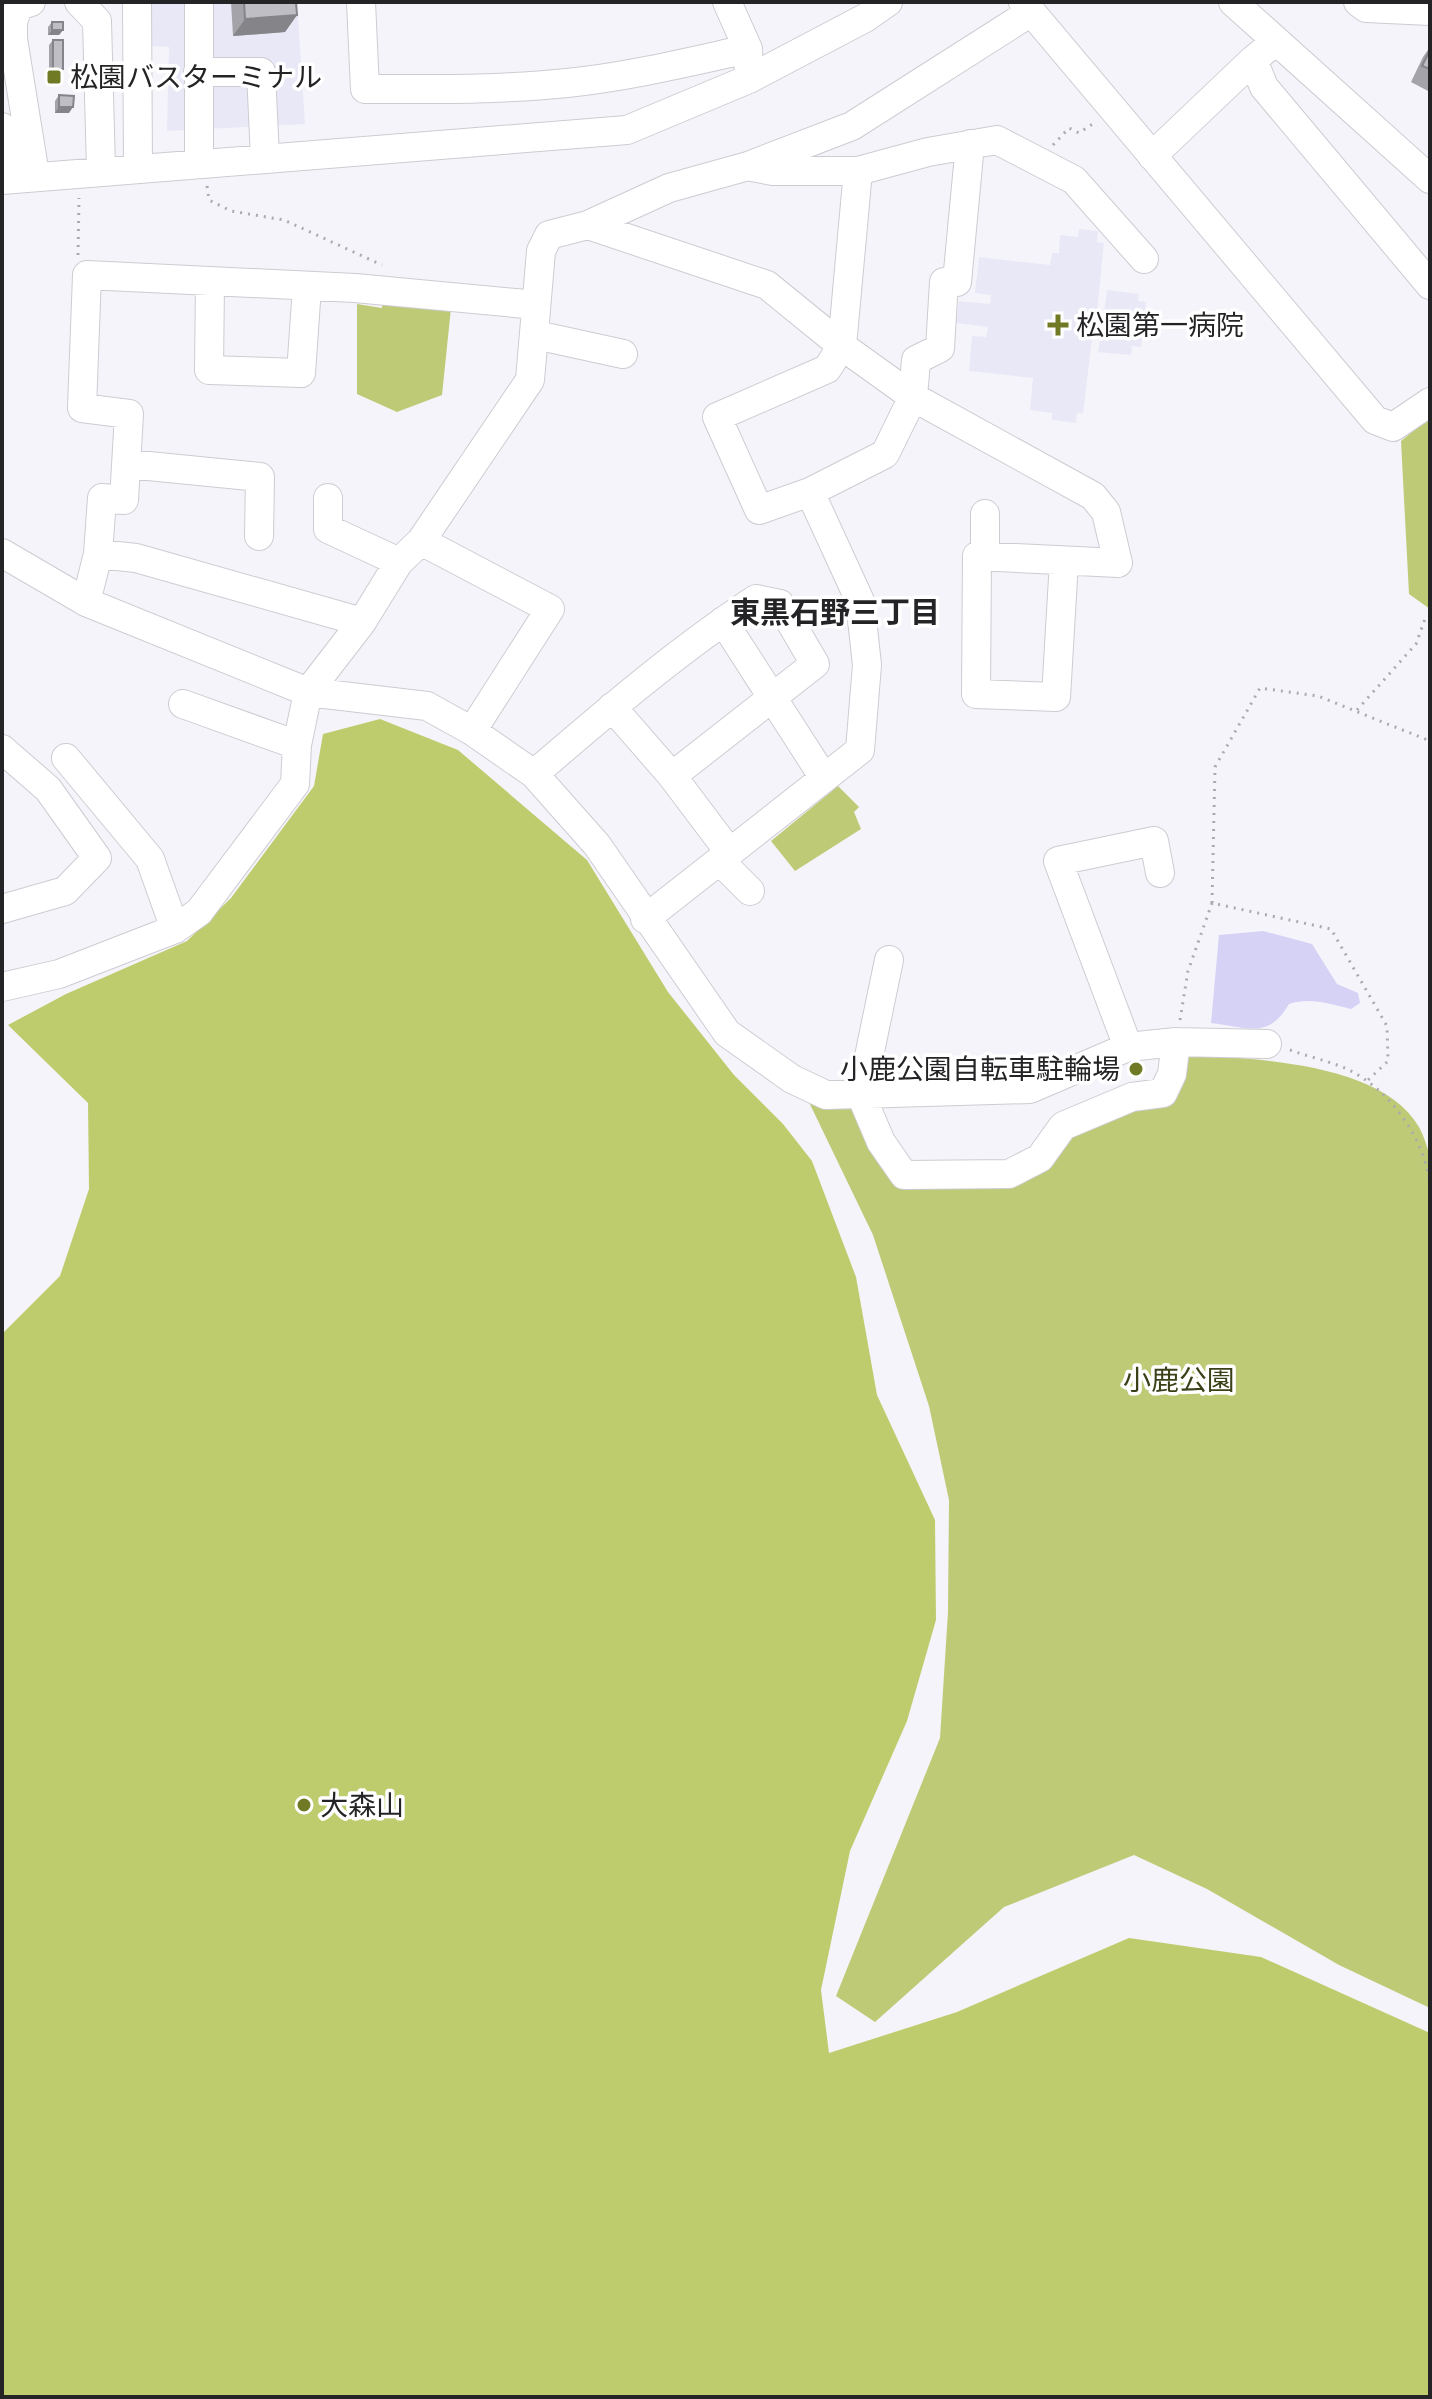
<svg xmlns="http://www.w3.org/2000/svg" width="1432" height="2399" font-family="Jost,'Noto Sans JP',sans-serif">
	<rect width="100%" height="100%" fill="#f5f4fa"/>
	<path fill="#e9e8f6" d="M149,2H297L305,124L167,131L169,47L150,46Z
		M1079,229L1098,231L1097,242L1104,243L1097,313H1104L1107,290L1139,294L1138,301L1146,302L1141,347L1132,346L1131,355L1098,352L1100,338H1092L1083,414L1077,413L1076,423L1052,420V413L1030,410L1033,378L969,371L972,336L986,337L988,327L956,323L959,301L990,304L991,295L975,293L979,257L1050,265L1052,253H1059L1060,235L1078,237Z"/>
	<path fill="#beca75" d="M383,299L451,308L442,395L397,412L357,394V304L382,308Z
		M1430,417V609L1409,594L1401,441Z
		M838,786L859,807L854,812L861,829L795,871L771,841Z
		M1185,1055C1251,1058 1382,1062 1419,1127C1424,1136 1427,1147 1430,1156V2008L1339,1965L1207,1889L1134,1855L1004,1907L875,2022L836,1996L940,1738L948,1612L949,1500L929,1406L873,1235L806,1096L854,1109L901,1185L1042,1172L1074,1136L1136,1107Z"/>
	<path fill="#bfcc6e" d="M380,719L458,750L587,860L668,992L734,1075L783,1124L812,1161L856,1277L877,1395L935,1520L936,1620L907,1721L850,1851L821,1990L829,2053L957,2012L1129,1938L1261,1957L1430,2033V2397H2V1334L60,1276L89,1189L88,1103L8,1025L66,994L187,941L231,898L314,786L323,734Z"/>
	<path fill="#d5d2f5" d="M1263,931L1312,944L1337,984L1358,993L1360,1003L1351,1009C1330,1004 1310,997 1289,1004C1268,1040 1247,1027 1211,1023L1219,935Z"/>
	<g fill="none" stroke-linecap="round" stroke-linejoin="round">
		<defs>
			<path id="minor" d="M31,2L19,6L13,21V39L35,175
				M79,2L97,21L101,169
				M137,2L138,167
				M199,2V163
				M361,2L365,89C432,89 500,90 567,83C628,77 688,62 748,49L749,79
				M727,2L748,49
				M1023,2L1375,420L1393,427L1430,402
				M1233,2L1430,179
				M1358,2L1366,8L1430,11
				M1276,41L1253,60L1264,87L1430,285
				M198,72H261L265,158
				M2,127L19,178
				M1152,156L1253,60
				M752,167L773,171H858L928,152L997,140L1074,180L1144,259
				M858,171L842,346L827,369L717,417L759,510L810,492L885,454L913,397L916,360L940,348L944,282H957L970,144
				M2,180L627,130L749,79L865,18L888,2
				M588,225L767,285L842,346L913,397L1093,496L1106,512L1118,563L977,556L976,694L1056,697L1064,561
				M210,283L209,370L301,373L307,287
				M536,335L623,354
				M128,464L260,477L259,536
				M328,498V529L399,562
				M985,514V555
				M421,541L550,609L472,731
				M2,553L86,602L308,692L427,706L472,731L534,774L597,845L727,1033L792,1079L826,1095L1030,1089L1128,1047L1176,1042L1267,1044
				M98,554L136,558L362,622
				M86,602L98,554L102,498L124,500L129,414L82,408L87,275L355,288L536,305
				M723,621L824,778
				M183,704L297,745
				M612,707L672,776L730,853
				M2,749L48,789L97,858L65,891L2,909
				M66,758L150,859L175,929
				M534,774C605,713 677,651 756,599L780,604L815,664L672,776
				M721,862L750,891
				M645,919L860,750L867,665L860,601L810,492
				M889,960L861,1095L881,1142L904,1175L1009,1174L1040,1158L1063,1126L1132,1097L1163,1093L1172,1074L1176,1042
				M2,987L59,974L175,929L199,912L295,784L297,745L308,692L362,622L399,562L421,541L530,380L541,251L549,235L588,225L669,188L748,166L852,126L1031,12
				M1128,1047L1058,861L1154,841L1160,873"/>
		</defs>
		<use href="#minor" stroke="#cdccd2" stroke-width="30"/>
		<path stroke="#ababaf" stroke-width="3" stroke-dasharray="2 6" stroke-linecap="butt" d="M1053,145L1069,128L1079,133L1094,123
			M207,186L209,200L231,211L284,220L382,265
			M78,255L79,198
			M1357,710L1416,644L1426,616
			M1212,903L1215,767L1260,688L1318,696L1430,741
			M1180,1020L1188,971L1212,903L1331,929L1387,1026L1388,1061L1367,1081
			M1290,1050C1309,1057 1330,1061 1349,1070C1391,1091 1424,1138 1430,1184
			M1430,1208V1215"/>
		<use href="#minor" stroke="#fff" stroke-width="28"/>
	</g>
	<path fill="#a3a3a9" d="M231,2H296L297,15L285,32L233,36Z
		M52,22L63,30L59,35H48V27Z
		M53,40L63,69L59,75H49V45Z
		M1430,47V92L1411,82L1423,57Z
		M59,95L69,113H55V101Z"/>
	<path fill="#858589" d="M297,15L285,32L233,36L245,19Z
		M52,30H63L59,35H48Z
		M53,69H63L59,75H49Z
		M59,107H73L69,113H55Z"/>
	<path fill="#bebec4" stroke="#858589" stroke-width="2" d="M244,2H296L297,15L245,19Z
		M52,22H63V30H52Z
		M53,40H63V69H53Z
		M1430,50V69L1422,66Z
		M59,95L74,96L73,107H59Z"/>
	<g fill="#707924" stroke="#fff" stroke-width="3">
		<rect x="46" y="69" width="16" height="16" rx="4"/>
		<path d="M1054 313h8v8h8v8h-8v8h-8v-8h-8v-8h8z"/>
		<circle cx="1136" cy="1069" r="8"/>
		<circle cx="304" cy="1805" r="8"/>
	</g>
	<g text-anchor="middle" dominant-baseline="central" stroke-width="7" stroke-linejoin="round" paint-order="stroke">
		<g font-size="28" fill="#242426" stroke="#fff" text-anchor="start">
			<text x="70" y="77">松園バスターミナル</text>
			<text x="1076" y="325">松園第一病院</text>
			<text x="1120" y="1069" text-anchor="end">小鹿公園自転車駐輪場</text>
			<text x="320" y="1805">大森山</text>
		</g>
		<g font-size="28" fill="#3b4018" stroke="#fff">
			<text x="1179" y="1380">小鹿公園</text>
		</g>
		<g font-size="30" font-weight="bold" fill="#242426" stroke="#fff">
			<text x="835" y="612">東黒石野三丁目</text>
		</g>
	</g>
	<rect width="1432" height="2399" fill="none" stroke="#242426" stroke-width="8"/>
</svg>
